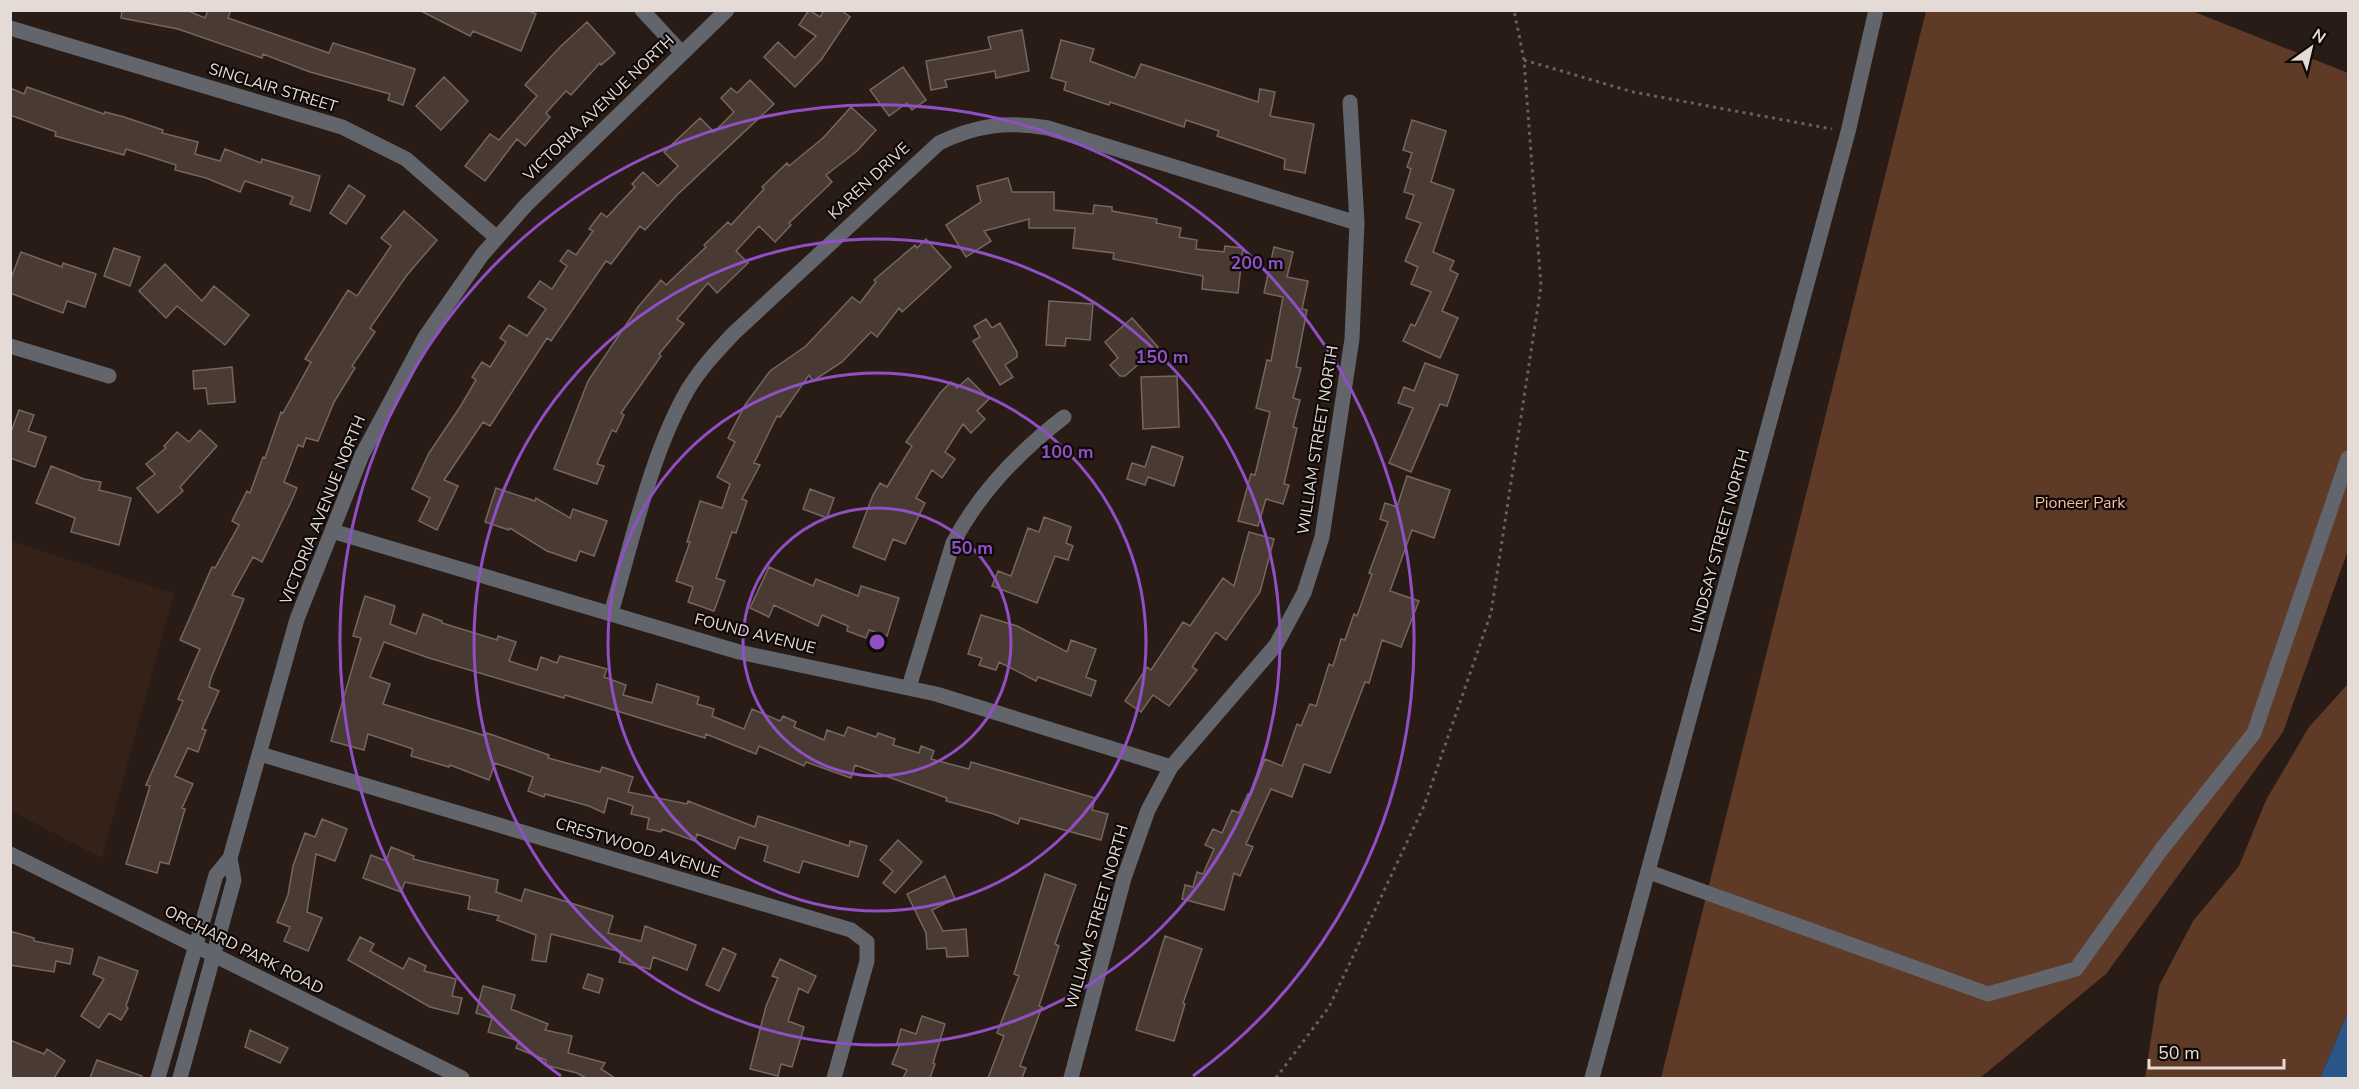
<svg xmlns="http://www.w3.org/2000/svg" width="2359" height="1089" font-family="'Nunito Sans',sans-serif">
	<rect width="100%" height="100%" fill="#291c16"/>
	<path fill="#342118" d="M10,541L174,593L102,858L11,811Z"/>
	<path fill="#5f3a27" d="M1926,11H2192L2348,73V550L2283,732L2106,974L1980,1078H1661Z
		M2348,684V1012L2320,1078H2145L2159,986L2193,921L2239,866L2266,800L2309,727Z"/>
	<path fill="#2a5687" d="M2348,1012V1078H2320Z"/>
	<path fill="#493a34" stroke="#76665e" stroke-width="1.5" d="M122,10H186L205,18L208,10H231L228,18L329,53L333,43L415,69L403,105L388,100L390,94L310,72L263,54L262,58L178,29L121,18Z
		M419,10H527L536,14L521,51L473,31L470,36Z
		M809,10L820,17L824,10H841L850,17L821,60L795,87L764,57L778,42L795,58L816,36L799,25Z
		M587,22L615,53L601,65L600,63L571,95L566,91L546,113L550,117L525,146L517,139L485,181L465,166L490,134L499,140L537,96L525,85L560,47Z
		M1022,30L1029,71L996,78L995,71L945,80L947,87L931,90L926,61L991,49L988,37Z
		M1061,40L1094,49L1090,61L1135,78L1141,64L1258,102L1260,89L1275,92L1270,116L1314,124L1305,173L1284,169L1285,159L1217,136L1219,131L1186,120L1184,127L1110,102L1109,105L1064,90L1066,82L1051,78Z
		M903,67L926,100L912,110L907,103L889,116L870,90Z
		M444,77L468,101L441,130L416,106Z
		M750,80L774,104L677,195L645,230L640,226L611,264L606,261L551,341L547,338L490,426L483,422L444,480L458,486L437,530L419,521L430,498L412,489L429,453L460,407L476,380L472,377L482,362L490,367L506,342L500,338L509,325L527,336L546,309L528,297L540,281L552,289L567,266L560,261L568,250L576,255L593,231L589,229L601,213L607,217L635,187L632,184L643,172L658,186L678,166L664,152L700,118L714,132L734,112L721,98L731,88L737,93Z
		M27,87L104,114L105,112L124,117L163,130L162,133L198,142L195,154L220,161L225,149L261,163L262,159L320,176L310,211L290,204L293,197L245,181L240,192L206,178L175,170L176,165L126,149L124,155L55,136L56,132L10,115V88L24,94Z
		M851,107L876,130L857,151L826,175L832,182L789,223L791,225L775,242L759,226L736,251L748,263L717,293L708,283L677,319L684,324L659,354L661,356L621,413L624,415L616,432L612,430L597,464L604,466L597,484L554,469L588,381L638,307L661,280L666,285L706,247L704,245L728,222L731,225L764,189L762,187L787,163L789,166L823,138Z
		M1412,120L1446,131L1431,182L1454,190L1433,252L1454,261L1450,270L1458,274L1442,311L1458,318L1440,358L1403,341L1411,324L1415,326L1431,292L1411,284L1418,267L1405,261L1421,223L1406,218L1414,195L1404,192L1411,169L1407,167L1412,153L1403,150Z
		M1008,178L1012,192H1054V210L1093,214L1094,205L1112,207V211L1157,219L1156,223L1181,228L1179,237L1197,240L1196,249L1224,252L1225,246L1243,248L1238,293L1202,289L1203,276L1113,259L1114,253L1073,248L1075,228H1029V219L984,231L991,241L966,257L946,225L981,202L977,186Z
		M349,185L365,196L346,224L330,213Z
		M404,211L437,240L407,275L370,328L375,332L352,366L355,368L334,402L318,441L306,438L303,447L298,445L284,482L297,488L292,500L262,562L253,557L232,595L244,599L211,678L209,687L219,691L202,729L206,730L198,752L188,748L175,776L193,784L182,808L185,809L169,864L160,862L157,873L126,864L150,786L146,785L183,701L178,699L200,649L180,640L212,567L215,568L239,525L232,521L247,491L250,493L263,457L265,458L281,412L283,413L311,362L305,359L348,290L357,296L391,246L381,238Z
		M926,239L951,267L902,312L899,308L877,337L871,332L842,362L813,381L809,375L780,417L777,416L754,463L760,465L742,499L747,501L736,533L732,532L716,578L725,581L714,611L688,602L693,587L676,581L690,542H687L700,501L722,508L730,484L717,477L735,442L728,438L745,405L770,371L806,346L852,297L860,303L876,282L874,280L915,245L917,248Z
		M1274,247L1293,252L1287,277L1308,281L1302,309L1307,310L1296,367L1301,368L1293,398L1300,400L1293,427L1297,428L1284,484L1289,485L1283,504L1266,499L1258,526L1238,521L1251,474L1255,475L1270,412L1256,408L1267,360L1271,361L1283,297L1264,293Z
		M114,248L140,257L130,286L104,276Z
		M21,252L62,267L63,263L96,274L85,307L67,301L63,313L10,293V281Z
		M165,264L202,301L214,286L249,315L225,345L177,306L166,318L139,291Z
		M1049,301L1093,304L1090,340L1066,338L1065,346L1046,345Z
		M1132,318L1158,347L1125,376H1120L1110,365L1118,358L1105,342Z
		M986,319L992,328L1000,323L1017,352V357L1005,365L1013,377L1000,385L973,341L980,337L974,326Z
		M1425,363L1458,375L1447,406L1440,404L1411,472L1389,463L1413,408L1398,403L1404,387L1414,391Z
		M232,367L235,402L208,404L206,388L194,389L193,371Z
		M1177,376L1179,427L1143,429L1141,377Z
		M968,378L989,399L977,411L985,419L971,433L963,424L945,452L955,459L942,478L932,470L916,498L925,503L905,544L893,539L885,560L853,547L873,495L880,483L887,487L912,446L906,442L940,393L951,382L957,388Z
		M19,410L34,415L28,431L46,437L35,467L10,458V435Z
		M200,430L217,446L180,487L183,491L158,513L137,488L155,474L146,464L166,448L164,446L177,432L189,442Z
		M1152,446L1183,457L1174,486L1148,477L1145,485L1127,479L1132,463L1145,467Z
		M51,466L84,479L101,482L99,490L131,498L119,545L71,532L75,518L36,503Z
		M1407,476L1450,490L1434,538L1412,530L1390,591L1419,601L1401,647L1382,640L1369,683L1365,682L1330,773L1304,764L1292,797L1271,789L1246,844L1253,847L1240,876L1234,873L1224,910L1182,899L1185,885L1193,887L1197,872L1203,874L1214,849L1205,845L1213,829L1222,833L1232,810L1239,813L1248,794L1251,795L1265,759L1282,766L1297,724L1301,726L1310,704L1316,706L1329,664L1333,666L1341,639L1345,640L1354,614L1357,616L1372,574L1369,573L1388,522L1380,519L1385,503L1397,507Z
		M496,488L535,501L536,498L570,518L573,509L607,521L594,556L580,551L576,561L547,551L510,528L509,530L485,522Z
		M810,489L834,498L827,518L803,509Z
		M1044,517L1071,527L1066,543L1073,546L1068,560L1055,556L1037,603L992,586L998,571L1011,576L1028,528L1039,532Z
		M1249,532L1274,539L1260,592L1226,640L1216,632L1192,667L1197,670L1169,706L1153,695L1141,712L1125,701L1147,667L1151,670L1183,622L1190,626L1223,578L1234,586Z
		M769,567L813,586L816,579L858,596L861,586L899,598L887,636L869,630L866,638L847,631L848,626L822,615L818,626L774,605L769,617L750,608Z
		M365,596L395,606L390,624L416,634L423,614L442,621V623L497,640L498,636L516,642L509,661L537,670L541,657L557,663L560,656L607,669L604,677L626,685L623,695L652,703L657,684L699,697L697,704L714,709L712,716L744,729L752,709L780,721L783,716L796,722L794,727L824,740L827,730L844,736L848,727L876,737L878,733L895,739L893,745L919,753L921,746L934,751L931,759L969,769L971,762L1095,798L1092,810L1108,814L1101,840L1020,818L1018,824L994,814L946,801L947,798L855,765L851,778L806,762L804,766L759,746L756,754L706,734L705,738L565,695L564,698L429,658L384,642L370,677L390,684L383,704L486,736L487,733L549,755L548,758L600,772L602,767L633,777L628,792L687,804L688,801L755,827L758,816L849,846L850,841L867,846L858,877L803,861L799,873L764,861L768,846L739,837L735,849L697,834L695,841L662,829L661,832L647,829L649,818L631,814L633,806L608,798L604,813L589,806L545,794L544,797L528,791L533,777L495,763L489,780L450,765L449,767L411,756L413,749L368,734L364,750L331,741L361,638L353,636Z
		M981,615L1017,626L1067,652L1071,640L1096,649L1086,677L1096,681L1091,696L1038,677L1036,681L999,662L996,670L979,665L982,658L968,654Z
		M322,819L347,829L335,861L316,854L307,912L322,918L308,951L284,941L290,927L277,922L288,895L293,866L305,833L315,837Z
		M898,840L922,862L895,893L883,883L893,871L880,860Z
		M391,847L414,856L413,859L498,880L496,892L521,901L525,889L613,916L608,933L641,941L645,926L696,945L687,970L653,957L650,969L619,962L622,952L551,934L546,962L532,960L536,935L497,920L499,916L468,909L470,896L405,882L401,892L363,878L371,855L386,861Z
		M1045,874L1076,885L1055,944L1059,946L1039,1006L1042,1007L1020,1066L1026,1068L1022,1078H988L1004,1036L997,1033L1019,976L1014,974Z
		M945,876L955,899L932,910L943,931L966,929L968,956L947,957L946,948L927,949L926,933L907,894Z
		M10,931L34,938V941L73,949L70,964L56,961L54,972L10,965Z
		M1165,936L1202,949L1183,1003L1185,1004L1174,1041L1136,1030Z
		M360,937L374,944L370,951L403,969L409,958L426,966L424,971L456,979L452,996L462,998L458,1014L430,1007L348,960Z
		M723,948L736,954L719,991L706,985Z
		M99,957L138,971L126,1006L128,1008L121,1020L109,1013L99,1028L81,1016L104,979L93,974Z
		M780,959L816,976L808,993L799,988L788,1021L804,1027L792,1067L781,1064L778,1076L750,1069L766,1006L778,978L772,976Z
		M588,974L603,979L599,993L583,988Z
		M483,986L515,995L511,1009L548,1024L545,1030L572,1036L568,1053L605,1063L601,1069L615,1078H586L577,1073L545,1065L546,1060L516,1048L519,1041L488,1032L492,1018L476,1013Z
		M922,1016L945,1024L933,1063L935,1064L930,1078H903L907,1070L892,1064L900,1044L897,1043L901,1029L916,1034Z
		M250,1030L288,1048L280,1063L245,1047Z
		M10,1040L44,1054L47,1049L65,1061L54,1078H10Z
		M97,1060L142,1076V1078H90Z"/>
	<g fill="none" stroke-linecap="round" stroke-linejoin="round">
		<path stroke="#6b605a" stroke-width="3" stroke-dasharray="3 4.5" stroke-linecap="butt" d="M1524,60L1633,92L1832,129
			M1276,1078L1329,1007L1424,806L1491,613L1541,286L1524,60L1514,10"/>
		<path stroke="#62666c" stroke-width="15" d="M642,10L681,52
			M10,28L342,127L406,159L497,238
			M10,346L109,376
			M332,531L739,652L936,694L1171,767
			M611,613C632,542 651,454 687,391C700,369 717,351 734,333L939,143C976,125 1008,121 1048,128L1357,223
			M909,687L953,543C979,493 1020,451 1064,417
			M260,754L851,930L867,942V961L834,1078
			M10,854L462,1078
			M1649,872L1988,994L2076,969L2161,850L2254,733L2348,458
			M158,1078L216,875L230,858L297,619L362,455L425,337L482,255L527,204L727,10
			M180,1078L234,880L230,858
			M1071,1078L1124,878L1148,810L1171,767L1276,645L1304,593L1322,537L1352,339L1357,223L1350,102
			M1592,1078L1848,132L1876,10"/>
	</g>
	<g fill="none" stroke="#904fc4" stroke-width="3">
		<circle cx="877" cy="642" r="134"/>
		<circle cx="877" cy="642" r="269"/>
		<circle cx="877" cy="642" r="403"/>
		<path d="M561 1076A537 537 0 1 1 1193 1076"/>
	</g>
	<g text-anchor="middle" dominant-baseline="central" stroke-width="4.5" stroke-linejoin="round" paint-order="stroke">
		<g font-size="16" fill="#e4dbd7" stroke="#0e0806">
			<text transform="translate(273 88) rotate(17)">SINCLAIR STREET</text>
			<text transform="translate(599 108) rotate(-44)">VICTORIA AVENUE NORTH</text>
			<text transform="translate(869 181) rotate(-43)">KAREN DRIVE</text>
			<text transform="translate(1318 440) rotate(-81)">WILLIAM STREET NORTH</text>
			<text transform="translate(323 510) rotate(-68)">VICTORIA AVENUE NORTH</text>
			<text transform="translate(1720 541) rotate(-75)">LINDSAY STREET NORTH</text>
			<text transform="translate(755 634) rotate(14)">FOUND AVENUE</text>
			<text transform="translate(638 848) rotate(17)">CRESTWOOD AVENUE</text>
			<text transform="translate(1097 917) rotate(-74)">WILLIAM STREET NORTH</text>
			<text transform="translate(244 950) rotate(27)">ORCHARD PARK ROAD</text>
		</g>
		<g font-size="16" fill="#f5bca1" stroke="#0e0806">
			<text x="2080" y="503">Pioneer Park</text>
		</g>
	</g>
	<circle cx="877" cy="642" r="9" fill="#904fc4" stroke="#0e0806" stroke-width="3"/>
	<g font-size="18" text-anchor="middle" font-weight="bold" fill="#904fc4" stroke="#0e0806" stroke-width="4.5" stroke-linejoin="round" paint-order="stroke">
		<text x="1257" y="269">200 m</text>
		<text x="1162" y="363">150 m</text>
		<text x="1067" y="458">100 m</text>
		<text x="972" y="554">50 m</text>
	</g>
	<rect width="2359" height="1089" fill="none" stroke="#e4dbd7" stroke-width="24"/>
	<g transform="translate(2311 48) rotate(34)" stroke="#0e0806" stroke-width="4.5" paint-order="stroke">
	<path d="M0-4.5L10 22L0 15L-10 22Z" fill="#e4dbd7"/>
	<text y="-9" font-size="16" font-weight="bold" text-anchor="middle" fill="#e4dbd7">N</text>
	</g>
	<path d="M2149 1059v9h135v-9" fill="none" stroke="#e4dbd7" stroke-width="3"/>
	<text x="2158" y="1059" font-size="18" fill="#e4dbd7" stroke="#0e0806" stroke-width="4.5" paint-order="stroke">50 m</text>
</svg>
